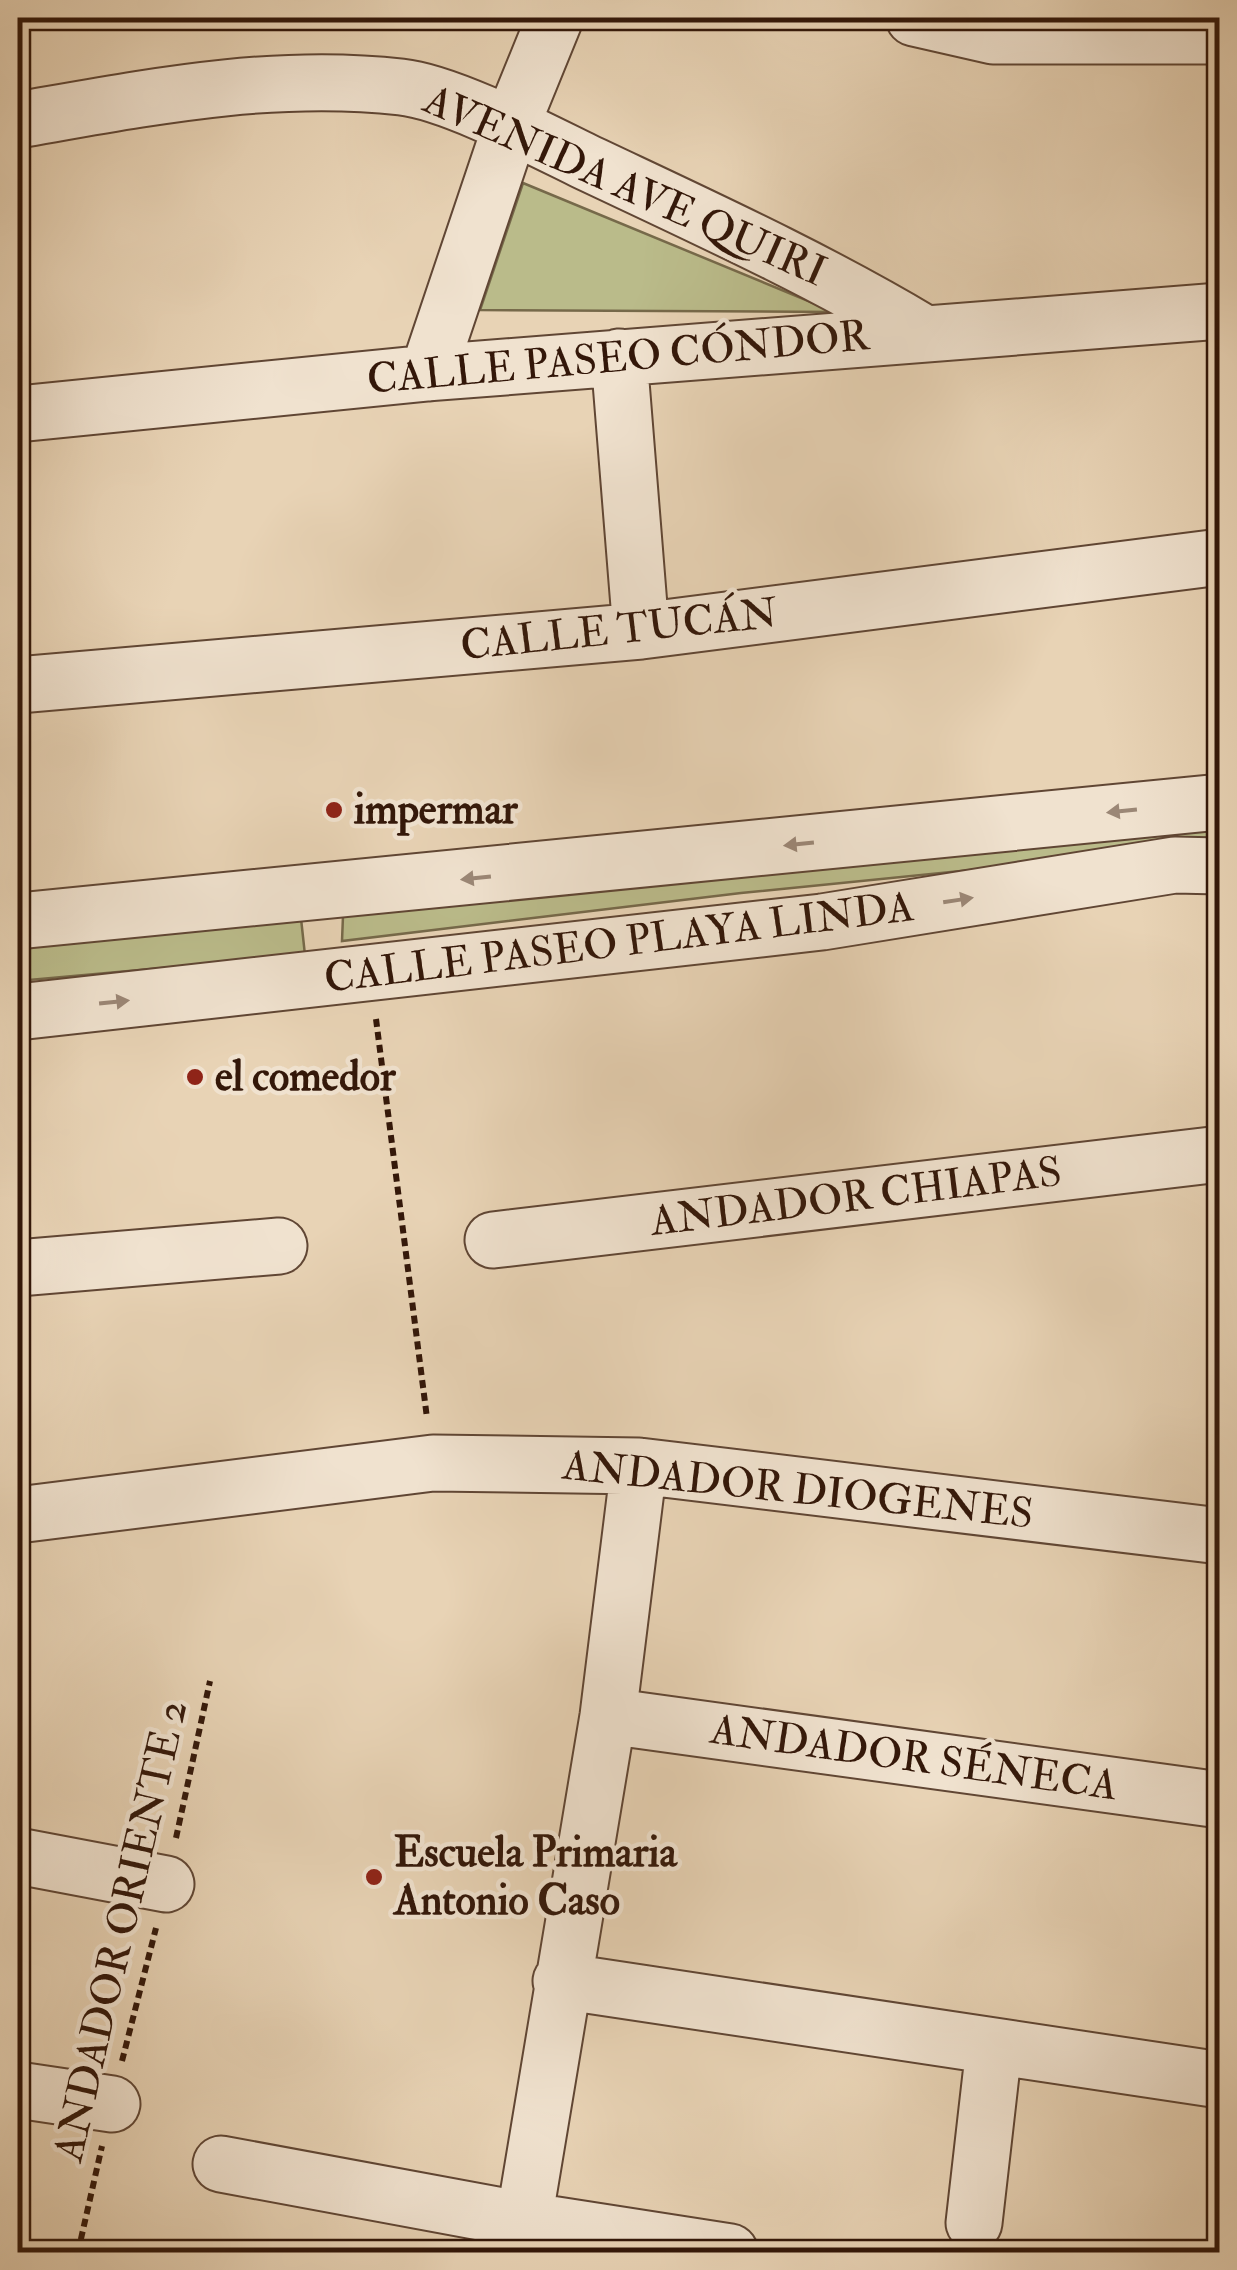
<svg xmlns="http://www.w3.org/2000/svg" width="1237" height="2270" font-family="'IM FELL Double Pica',serif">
	<rect width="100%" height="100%" fill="#e8d3b5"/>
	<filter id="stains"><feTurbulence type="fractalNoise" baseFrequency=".002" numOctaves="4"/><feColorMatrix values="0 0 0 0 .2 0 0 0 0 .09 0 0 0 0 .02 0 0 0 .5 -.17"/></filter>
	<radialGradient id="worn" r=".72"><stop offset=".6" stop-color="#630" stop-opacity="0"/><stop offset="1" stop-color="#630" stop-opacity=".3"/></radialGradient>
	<path fill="#babb8a" stroke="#76694a" stroke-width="2.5" d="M523,183L835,312L480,310Z
		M1219,812V845L741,893L342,941L343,916Z
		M299,900L305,955L18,981V944Z"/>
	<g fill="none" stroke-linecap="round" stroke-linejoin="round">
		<defs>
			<path id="minor" d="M914,18L993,36H1220
				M18,120C145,98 272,72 401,87C449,92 539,139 584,161C698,215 813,267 922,332
				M619,357L641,631
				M428,373L511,126L555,18
				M18,414L428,373L1220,311
				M18,685L641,631L1220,557
				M18,921L1220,802
				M18,1012L822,922L1175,865L1220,866
				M493,1240L1220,1154
				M18,1268L279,1246
				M18,1515L433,1463L639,1466L1220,1536
				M608,1716L1220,1800
				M18,1856L166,1884
				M561,1981L1220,2080
				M18,2090L112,2104
				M221,2164L524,2220L730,2252
				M524,2220L608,1716L639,1466
				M974,2223L994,2048"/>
		</defs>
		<use href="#minor" stroke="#604634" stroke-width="59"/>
		<path stroke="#331709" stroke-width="6" stroke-dasharray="8 5" stroke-linecap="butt" d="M376,1019L427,1418
			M176,1838L210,1681
			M122,2061L156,1928
			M78,2252L102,2146"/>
		<use href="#minor" stroke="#f0e2cf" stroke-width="55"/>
	</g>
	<defs><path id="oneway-solid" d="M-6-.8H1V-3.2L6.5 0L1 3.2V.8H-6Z" transform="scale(2.5)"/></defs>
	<g fill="#9b8776">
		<use href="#oneway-solid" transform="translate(1122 811) rotate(174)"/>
		<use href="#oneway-solid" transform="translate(799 844) rotate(174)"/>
		<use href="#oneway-solid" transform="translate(476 878) rotate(174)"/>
		<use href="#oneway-solid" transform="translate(958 900) rotate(-9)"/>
		<use href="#oneway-solid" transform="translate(114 1002) rotate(-6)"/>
	</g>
	<g fill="#8f2418" stroke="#f0e2cf" stroke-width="4">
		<circle cx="334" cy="810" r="10"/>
		<circle cx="195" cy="1077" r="10"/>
		<circle cx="374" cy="1877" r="10"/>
	</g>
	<g text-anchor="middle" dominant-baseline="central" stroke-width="9" stroke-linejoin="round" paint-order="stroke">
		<g font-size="42" fill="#331709" stroke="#f0e2cf">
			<text transform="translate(625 186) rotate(24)">AVENIDA AVE QUIRI</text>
			<text transform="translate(618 358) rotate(-5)">CALLE PASEO CÓNDOR</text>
			<text transform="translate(619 630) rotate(-6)">CALLE TUCÁN</text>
			<text transform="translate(619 943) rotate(-7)">CALLE PASEO PLAYA LINDA</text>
			<text transform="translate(856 1197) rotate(-7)">ANDADOR CHIAPAS</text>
			<text transform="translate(798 1490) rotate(6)">ANDADOR DIOGENES</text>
			<text transform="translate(914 1758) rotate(8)">ANDADOR SÉNECA</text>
			<text transform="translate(121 1931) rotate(-77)">ANDADOR ORIENTE 2</text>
		</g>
		<g font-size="42" font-weight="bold" fill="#331709" stroke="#f0e2cf" text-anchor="start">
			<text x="354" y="810">impermar</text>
			<text x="215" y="1077">el comedor</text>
			<text x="394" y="1853">Escuela Primaria<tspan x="394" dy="48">Antonio Caso</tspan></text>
		</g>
	</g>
	<rect width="1237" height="2270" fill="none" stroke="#e8d3b5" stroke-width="60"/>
	<rect x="20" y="20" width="1197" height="2230" fill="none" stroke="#331709" stroke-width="5"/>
	<rect x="30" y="30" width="1177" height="2210" fill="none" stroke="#331709" stroke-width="2.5"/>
	<rect width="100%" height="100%" filter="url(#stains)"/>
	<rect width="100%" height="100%" fill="url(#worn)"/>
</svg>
